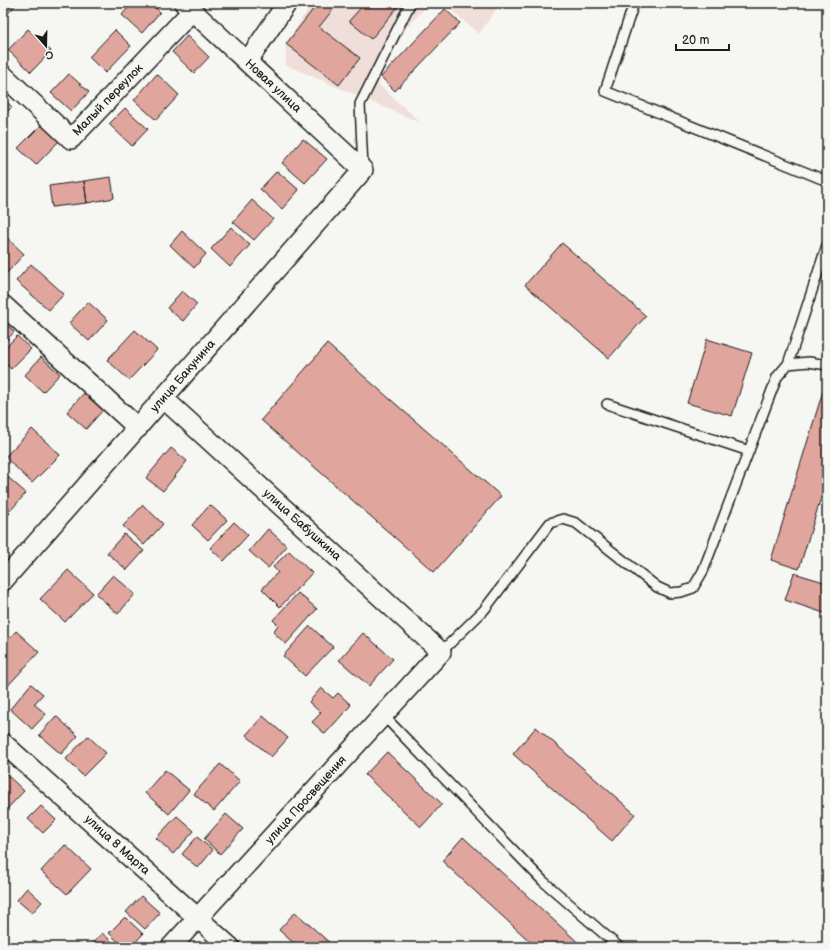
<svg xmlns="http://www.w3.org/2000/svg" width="830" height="950" font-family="'Balsamiq Sans',sans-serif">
	<rect width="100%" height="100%" fill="#f6f6f2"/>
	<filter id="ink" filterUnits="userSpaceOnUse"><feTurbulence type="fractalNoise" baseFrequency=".025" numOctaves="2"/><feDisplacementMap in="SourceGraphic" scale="8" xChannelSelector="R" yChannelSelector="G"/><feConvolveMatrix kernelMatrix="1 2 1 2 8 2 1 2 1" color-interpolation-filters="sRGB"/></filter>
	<g filter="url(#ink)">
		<path fill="#efded9" d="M312,3H430L406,28L379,75L378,84L421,123L286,65V44Z
			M443,3H500L479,34Z"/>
		<path fill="#e0a69e" stroke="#1c1c1c" d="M3,3H17L3,19Z
			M132,3H151L160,12L142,33L122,15Z
			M318,3H338L319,27L360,58L339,85L286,44Z
			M365,3H401L371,39L349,21Z
			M445,9L460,23L395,91L381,77Z
			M28,29L51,51L31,72L8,50Z
			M115,30L131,46L105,73L89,57Z
			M187,36L209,57L194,73L172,52Z
			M69,74L89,92L71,111L51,93Z
			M157,74L179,95L156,120L134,100Z
			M3,98L12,107L3,116Z
			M125,108L148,129L132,146L109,124Z
			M43,123L60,140L36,165L18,148Z
			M303,139L327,159L305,183L282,163Z
			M277,171L299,190L282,209L260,189Z
			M111,177L114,198L87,203L84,181Z
			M84,181L87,203L52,207L49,186Z
			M252,200L273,219L254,240L233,222Z
			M231,227L250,245L230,267L211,249Z
			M182,231L206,254L194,268L170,245Z
			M3,234L24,254L5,275L3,273Z
			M562,243L646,316L609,358L525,285Z
			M31,264L64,294L49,310L16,281Z
			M182,291L197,304L183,321L167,308Z
			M88,302L108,320L89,341L69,323Z
			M3,321L14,332L3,344Z
			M135,330L157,350L129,380L107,360Z
			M17,336L31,349L11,369L3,361V350Z
			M707,339L752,353L732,416L687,403Z
			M327,344L501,496L434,572L261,420Z
			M41,357L60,374L43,392L25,375Z
			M827,378V478L799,569L771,560Z
			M84,393L103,410L86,429L67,412Z
			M32,429L60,455L32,483L5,457Z
			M171,448L187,461L163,491L146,478Z
			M3,473L26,493L11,510L3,503Z
			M143,505L163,524L144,545L123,526Z
			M210,505L227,520L208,540L192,525Z
			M3,506L10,513L3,521Z
			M234,522L248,535L224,561L210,548Z
			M268,529L287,546L268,568L249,551Z
			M124,534L144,551L127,570L107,553Z
			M289,551L312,573L280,607L262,589L278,572L273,567Z
			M68,570L93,593L65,622L40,599Z
			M794,573L827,583V614L785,600Z
			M113,575L135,594L118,614L96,594Z
			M298,593L317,609L286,644L273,632L278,625L273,620Z
			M310,626L333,647L305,676L283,656Z
			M16,631L39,652L3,691V645Z
			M363,633L393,659L369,686L339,660Z
			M31,684L43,694L34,704L46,714L32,729L10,709Z
			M321,688L333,698L338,693L351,705L325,734L312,722L321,713L309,702Z
			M56,716L78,736L61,754L39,735Z
			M263,716L288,738L271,757L246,735Z
			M536,727L635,814L612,841L513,754Z
			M88,736L106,753L83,776L66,759Z
			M387,752L442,804L421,827L365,775Z
			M220,764L240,781L214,811L194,794Z
			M165,770L189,790L169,814L145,793Z
			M3,771L24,791L4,812L3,811Z
			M41,806L56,820L43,833L28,819Z
			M226,814L243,829L220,854L204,839Z
			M177,816L194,831L173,854L156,838Z
			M197,837L213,850L198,868L182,854Z
			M463,837L583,947H536L442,861Z
			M65,845L91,869L67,894L41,871Z
			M27,888L42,902L32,913L17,900Z
			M141,896L160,913L145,929L126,912Z
			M295,912L331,944L328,947H298L279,930Z
			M125,917L143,934L131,947H124L109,933Z
			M102,933L118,947H89Z"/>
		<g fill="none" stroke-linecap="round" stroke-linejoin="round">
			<defs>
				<path id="service" d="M634,3L605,91L827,181
					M363,168L360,104L409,6L411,3
					M788,364L827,245
					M607,404L749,451
					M441,652L484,610L550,523L563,519L576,523L657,587L670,593L681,592L693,588L703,571L777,377L788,364L809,362L827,365
					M383,715L543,881L619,947"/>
				<path id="minor" d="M247,62L287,3
					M3,75L71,139L192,11
					M3,305L138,428
					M163,398L441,652L171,947
					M3,581L363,170L184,3
					M3,743L230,947"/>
			</defs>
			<use href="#service" stroke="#1c1c1c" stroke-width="12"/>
			<use href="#minor" stroke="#1c1c1c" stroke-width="22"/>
			<use href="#service" stroke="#f6f6f2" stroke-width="9"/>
			<use href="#minor" stroke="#f6f6f2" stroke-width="19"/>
		</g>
	</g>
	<g text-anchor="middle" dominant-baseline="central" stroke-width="4" stroke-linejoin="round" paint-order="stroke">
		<g font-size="12" fill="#1c1c1c" stroke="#f6f6f2">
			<text transform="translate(273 86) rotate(43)">Новая улица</text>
			<text transform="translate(108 100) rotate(-46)">Малый переулок</text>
			<text transform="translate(183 376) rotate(-49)">улица Бакунина</text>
			<text transform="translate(302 525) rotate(42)">улица Бабушкина</text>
			<text transform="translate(306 800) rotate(-48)">улица Просвещения</text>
			<text transform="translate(117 845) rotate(42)">улица 8 Марта</text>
		</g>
	</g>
	<rect width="830" height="950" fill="none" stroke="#f6f6f2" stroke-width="16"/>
	<rect x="8" y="8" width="814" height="934" fill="none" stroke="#1c1c1c" stroke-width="1.5" filter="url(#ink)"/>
	<g transform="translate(46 46) rotate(160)" stroke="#f6f6f2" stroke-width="3" paint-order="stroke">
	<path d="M0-3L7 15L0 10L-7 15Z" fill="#1c1c1c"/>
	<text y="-6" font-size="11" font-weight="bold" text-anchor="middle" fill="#1c1c1c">С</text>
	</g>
	<path d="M676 44v6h53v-6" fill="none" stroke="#1c1c1c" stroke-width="2"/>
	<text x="682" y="44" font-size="12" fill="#1c1c1c" stroke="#f6f6f2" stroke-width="3" paint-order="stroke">20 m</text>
</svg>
